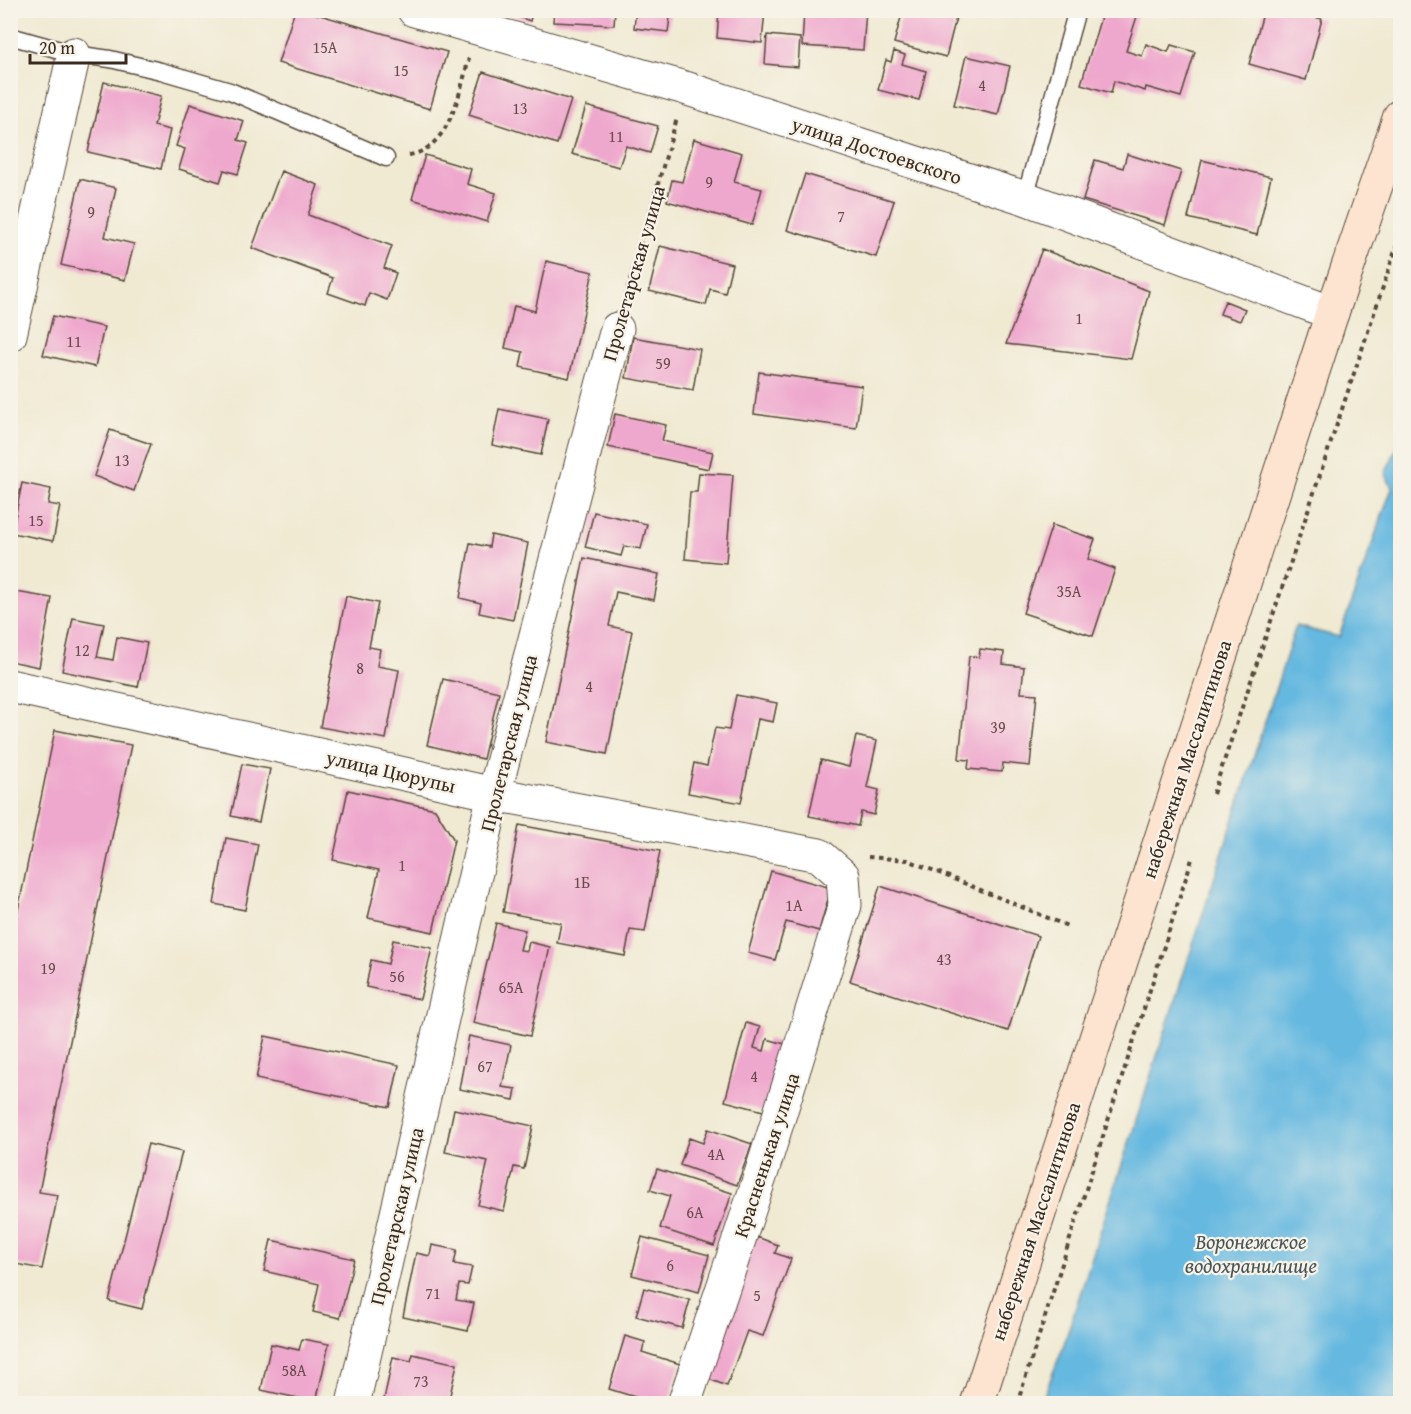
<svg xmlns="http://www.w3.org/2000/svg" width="1411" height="1414" font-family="'Gentium Book Plus',serif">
	<rect width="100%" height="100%" fill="#f7f3e8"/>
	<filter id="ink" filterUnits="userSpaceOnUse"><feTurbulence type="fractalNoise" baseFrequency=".0167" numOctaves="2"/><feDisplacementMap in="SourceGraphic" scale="12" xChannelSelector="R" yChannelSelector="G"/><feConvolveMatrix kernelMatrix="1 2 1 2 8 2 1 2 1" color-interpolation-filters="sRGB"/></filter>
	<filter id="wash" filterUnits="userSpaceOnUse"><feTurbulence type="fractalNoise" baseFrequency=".008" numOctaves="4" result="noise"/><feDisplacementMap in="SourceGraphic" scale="24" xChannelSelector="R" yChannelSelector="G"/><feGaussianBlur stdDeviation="1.35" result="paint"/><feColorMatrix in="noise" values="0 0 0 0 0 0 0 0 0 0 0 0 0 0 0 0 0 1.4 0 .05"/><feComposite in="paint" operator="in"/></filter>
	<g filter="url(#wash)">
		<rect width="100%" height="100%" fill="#f0ead3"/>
		<path fill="#65b8e0" stroke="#50717f" stroke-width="1.5" d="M1400,442V1403H1041L1062,1350L1296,626L1339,637L1392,488L1385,473Z"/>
		<g id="blocks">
			<path fill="#efa8cd" d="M295,10H303L447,52L430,109L278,63Z
				M499,10H533L530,21Z
				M554,10H615L614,25L553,22Z
				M636,10H671L668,32L634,28Z
				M719,10H765L762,43L717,38Z
				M804,10H866L863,50L802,46Z
				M903,10H958L946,57L894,43Z
				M1103,10H1139L1126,51L1142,56L1146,44L1168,52L1171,45L1195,52L1181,97L1146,87L1145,91L1114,81L1111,93L1081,84Z
				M1264,10H1288L1322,19L1306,80L1249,64Z
				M767,35L800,38L798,67L765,64Z
				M894,51L905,55L902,64L926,71L919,100L878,90L886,60L891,62Z
				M966,56L1010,66L998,115L954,105Z
				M483,72L571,100L557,144L469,115Z
				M104,82L161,96L154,126L170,130L161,169L88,152Z
				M190,104L244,121L238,140L248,143L238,174L224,170L220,182L179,169L185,149L176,146Z
				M586,106L658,126L650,153L626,146L619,167L572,154Z
				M694,139L742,153L734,182L762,189L752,225L667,201L672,180L682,182Z
				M1127,154L1181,171L1165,225L1083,200L1095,160L1123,168Z
				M425,155L471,169L467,184L496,193L487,222L412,199Z
				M1202,160L1271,177L1257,235L1188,218Z
				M281,171L318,185L308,215L392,246L384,268L396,273L387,300L369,293L365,306L328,293L333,278L252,248Z
				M805,174L894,201L876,257L787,230Z
				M80,179L116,188L105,237L134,244L125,280L61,265Z
				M660,246L732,264L725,293L710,289L706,305L649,291Z
				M1042,249L1149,291L1131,359L1006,344Z
				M546,261L593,272L569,378L520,367L523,352L505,348L514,306L535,311Z
				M1225,301L1245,309L1240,321L1220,314Z
				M53,316L104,327L95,367L43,355Z
				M633,337L700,349L693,390L626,378Z
				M759,372L862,386L856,428L754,414Z
				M499,409L548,419L541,455L492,445Z
				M615,414L666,425L662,441L713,452L709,469L608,447Z
				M110,430L151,444L134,491L94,476Z
				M699,473L733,475L726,563L685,559L690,492H697Z
				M22,483L51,489L48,504L60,506L53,541L12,533Z
				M594,512L647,524L641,549L624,546L621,556L585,547Z
				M1052,525L1095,539L1088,559L1115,569L1093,636L1023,613Z
				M491,535L528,543L513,620L479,613L481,603L460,598L470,543L489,547Z
				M584,558L659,574L654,600L616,592L609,626L632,631L607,754L546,742Z
				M10,591L52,598L39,667L10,661Z
				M346,596L378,603L369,647L380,649L377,666L399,670L386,739L320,727Z
				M73,618L104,624L97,657L113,660L117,637L147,643L138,687L62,671Z
				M980,649L1004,652L1003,664L1024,667L1021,693L1037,694L1030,766L1003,763L1002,772L968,769L969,760L959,759L969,656L979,657Z
				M443,679L499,692L483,759L427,745Z
				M736,695L777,703L773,722L758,719L741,803L688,793L694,763L707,766L715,728L729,730Z
				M55,730L131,745L39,1192L58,1195L42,1269L10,1263V949Z
				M856,736L877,741L867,787L879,790L874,815L861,812L858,826L809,816L821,760L849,767Z
				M242,764L270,769L259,822L231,816Z
				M348,790L435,809L454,840L433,932L368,918L379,870L333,860Z
				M519,825L660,851L645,932L630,930L625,956L557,943L561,923L503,912Z
				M226,838L258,844L245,910L214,904Z
				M771,871L831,888L819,931L786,922L775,960L748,953Z
				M880,886L1038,936L1008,1031L850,981Z
				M496,923L525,930L520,950L527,951L529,942L550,947L530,1036L473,1023Z
				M393,940L432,948L420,999L366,987L371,960L388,964Z
				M746,1023L760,1027L754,1048L764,1051L767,1039L785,1044L767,1112L725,1101Z
				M265,1036L399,1065L390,1107L256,1079Z
				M469,1036L511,1045L502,1087L516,1089L514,1100L459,1089Z
				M454,1109L533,1126L524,1169L514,1167L504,1211L478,1205L488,1161L445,1152Z
				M708,1129L752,1144L737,1185L680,1165L689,1138L703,1143Z
				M148,1144L182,1152L142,1309L109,1301Z
				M657,1169L732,1193L714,1246L660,1228L670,1196L650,1190Z
				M642,1237L709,1255L699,1292L632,1275Z
				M757,1237L778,1245L775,1253L791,1259L763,1336L747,1331L727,1386L706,1378Z
				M271,1240L354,1259L340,1318L313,1312L319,1284L264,1271Z
				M432,1245L457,1250L454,1264L472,1267L468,1285L459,1284L456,1300L474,1303L468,1331L403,1317L416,1253L430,1256Z
				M644,1288L690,1300L682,1328L636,1316Z
				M625,1336L645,1342L642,1352L680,1364L668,1404H658L609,1389Z
				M302,1339L329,1344L316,1402L261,1390L271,1344L299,1350Z
				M413,1354L457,1364L448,1404L419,1398L418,1404H383L393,1357L411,1361Z"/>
		</g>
	</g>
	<g filter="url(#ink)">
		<use href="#blocks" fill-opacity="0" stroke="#564739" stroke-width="1.5"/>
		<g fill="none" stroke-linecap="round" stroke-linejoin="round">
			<defs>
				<path id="lane" d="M10,36L74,54L110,59L161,71L230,91L386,158
					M1025,198L1077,10"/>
				<path id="street" d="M414,10L685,88L1025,198L1332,313
					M10,335L74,54
					M10,686L494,794L819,855L843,876L845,905L762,1171L684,1404
					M353,1404L494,794L617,329"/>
				<path id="secondary" d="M977,1404L1332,313L1400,116"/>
			</defs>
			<use href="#lane" stroke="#564739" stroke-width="19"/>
			<use href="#street" stroke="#564739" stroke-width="35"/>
			<use href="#secondary" stroke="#564739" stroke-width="35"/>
			<path stroke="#564739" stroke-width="4" stroke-dasharray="4.5 4.5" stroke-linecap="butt" d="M409,155C450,149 460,91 469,58
				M625,298L677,118
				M1213,794L1400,236
				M868,857L908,860L1070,927
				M1017,1404L1193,856"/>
			<use href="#lane" stroke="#fff" stroke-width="16"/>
			<use href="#street" stroke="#fff" stroke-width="33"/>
			<use href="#secondary" stroke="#fde4d1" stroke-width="33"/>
		</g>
	</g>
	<g text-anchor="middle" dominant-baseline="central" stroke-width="4.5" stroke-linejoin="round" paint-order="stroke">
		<g font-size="16" fill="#684a4a">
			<text x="325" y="47">15А</text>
			<text x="401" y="70">15</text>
			<text x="982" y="85">4</text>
			<text x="520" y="108">13</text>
			<text x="616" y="136">11</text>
			<text x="709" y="182">9</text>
			<text x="91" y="212">9</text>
			<text x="841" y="216">7</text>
			<text x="1079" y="318">1</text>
			<text x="74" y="341">11</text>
			<text x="663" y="363">59</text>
			<text x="122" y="460">13</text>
			<text x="36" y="520">15</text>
			<text x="1069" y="591">35А</text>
			<text x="82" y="650">12</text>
			<text x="360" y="668">8</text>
			<text x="589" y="686">4</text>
			<text x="998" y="727">39</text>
			<text x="402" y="865">1</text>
			<text x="582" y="882">1Б</text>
			<text x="794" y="905">1А</text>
			<text x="944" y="959">43</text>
			<text x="48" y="968">19</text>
			<text x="397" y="976">56</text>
			<text x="511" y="987">65А</text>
			<text x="485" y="1066">67</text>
			<text x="754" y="1076">4</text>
			<text x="716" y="1154">4А</text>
			<text x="695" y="1212">6А</text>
			<text x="670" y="1265">6</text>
			<text x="433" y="1293">71</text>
			<text x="757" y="1295">5</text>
			<text x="294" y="1370">58А</text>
			<text x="421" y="1381">73</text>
		</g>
		<g font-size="20" fill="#3b2a1e" stroke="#f7f3e8">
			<text transform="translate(877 150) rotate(18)">улица Достоевского</text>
			<text transform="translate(633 273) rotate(-74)">Пролетарская улица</text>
			<text transform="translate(508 743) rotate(-76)">Пролетарская улица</text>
			<text transform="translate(1186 759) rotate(-72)">набережная Массалитинова</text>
			<text transform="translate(391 771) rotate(13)">улица Цюрупы</text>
			<text transform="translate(766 1155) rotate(-72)">Красненькая улица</text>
			<text transform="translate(396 1216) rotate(-77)">Пролетарская улица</text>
			<text transform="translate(1035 1221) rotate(-72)">набережная Массалитинова</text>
		</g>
		<g font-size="21" font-style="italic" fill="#485558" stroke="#f7f3e8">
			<text x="1251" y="1241">Воронежское<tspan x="1251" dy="24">водохранилище</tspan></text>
		</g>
	</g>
	<rect width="1411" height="1414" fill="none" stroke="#f7f3e8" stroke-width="36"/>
	<path d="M30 54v9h96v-9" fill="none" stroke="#3b2a1e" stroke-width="3"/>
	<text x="39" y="54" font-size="18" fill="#3b2a1e" stroke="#f7f3e8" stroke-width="4.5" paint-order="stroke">20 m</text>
</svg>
